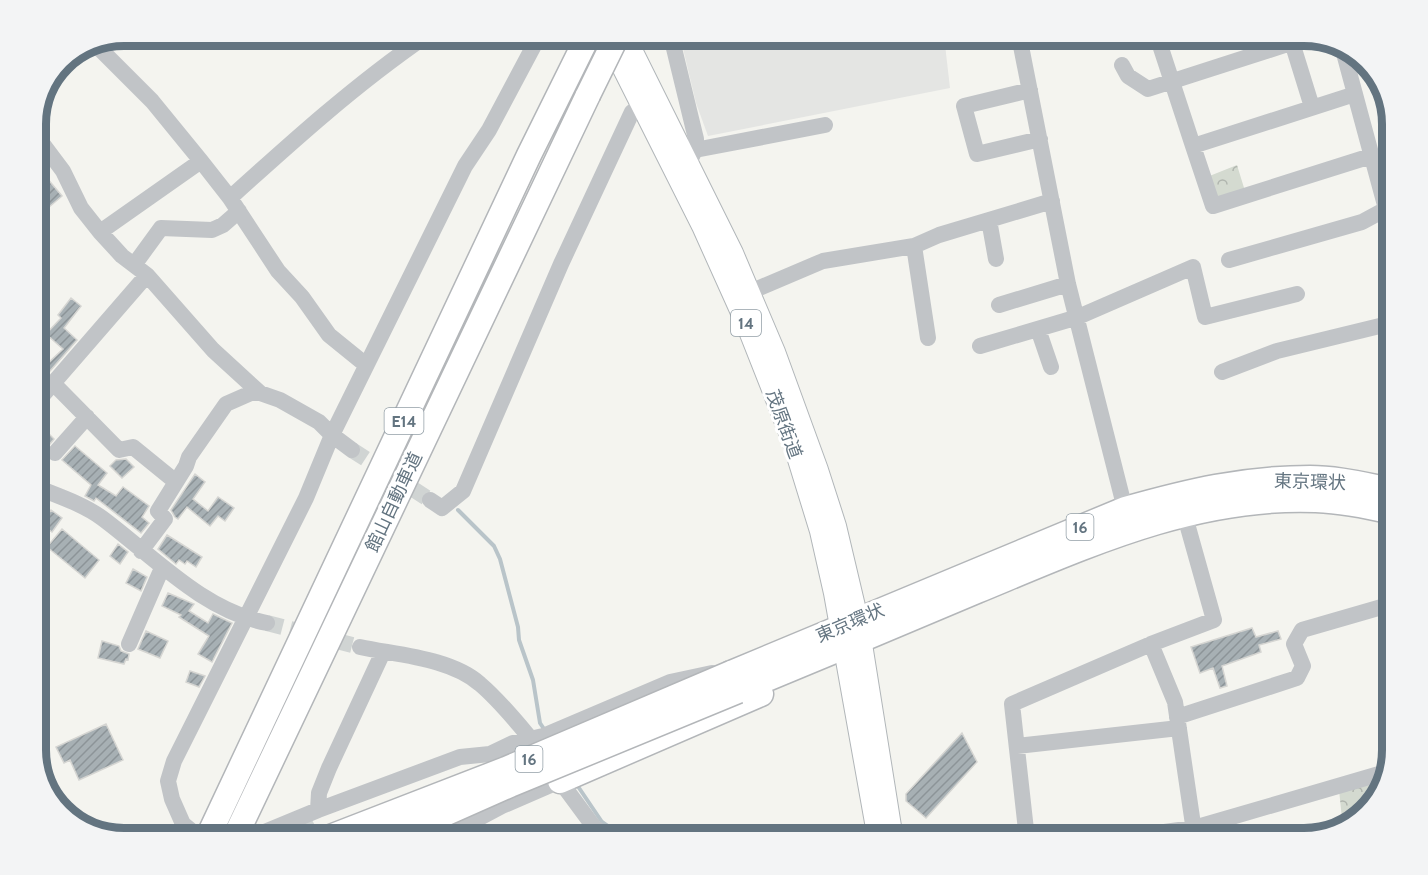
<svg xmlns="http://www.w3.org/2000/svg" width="1428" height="875" font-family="Cabin,'Noto Sans JP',sans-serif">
	<defs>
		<pattern id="park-crowns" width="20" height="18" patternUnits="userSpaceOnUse" patternTransform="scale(1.5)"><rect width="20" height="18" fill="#d4dad0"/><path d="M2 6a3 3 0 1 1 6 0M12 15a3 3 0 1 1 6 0" fill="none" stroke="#b0b5ae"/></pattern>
		<pattern id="building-hatch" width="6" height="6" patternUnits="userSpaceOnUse" patternTransform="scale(1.5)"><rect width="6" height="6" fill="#a7b0b4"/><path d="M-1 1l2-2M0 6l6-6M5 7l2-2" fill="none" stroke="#8c9498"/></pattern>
	</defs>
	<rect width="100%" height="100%" fill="#f4f4ef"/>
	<path fill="#e4e5e3" d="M680,36H944L950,88L708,136L696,103Z"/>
	<path fill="url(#park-crowns)" d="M1237,165L1245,191L1223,199L1214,194L1207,177Z
		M1385,776L1380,795L1348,827L1343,828L1339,790Z"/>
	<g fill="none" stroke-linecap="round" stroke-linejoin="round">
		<path stroke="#b9c4c9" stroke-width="4" d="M458,510L494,546L500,559L518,627L519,640L533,680L540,723L544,729
			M575,782L602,822L626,839"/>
	</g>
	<path fill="url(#building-hatch)" stroke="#d5d5d2" stroke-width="1.5" d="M46,177L62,196L49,207L36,192V185Z
		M71,298L81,306L64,328L77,340L36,387V355L46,365L63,349L46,334L61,318L58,315Z
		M36,421L54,439L45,450L36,441Z
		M75,446L107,473L98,485L116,496L123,487L149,506L142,517L149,523L141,533L96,498L94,501L85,496L91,485L62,460Z
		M126,459L134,467L122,478L110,466L116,460Z
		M195,474L205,482L193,499L208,511L218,497L234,508L225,521L218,516L210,526L187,507L178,519L175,517L171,510Z
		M51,510L62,518L52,532L41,524Z
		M62,529L99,560L85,578L47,547Z
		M167,535L202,557L196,567L187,561L185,564L179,560L176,564L158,549Z
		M118,544L128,552L120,564L110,556Z
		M133,569L147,577L141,591L126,583Z
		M168,593L194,604L189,611L208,623L213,614L232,623L212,662L198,654L209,636L179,617L181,615L162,606Z
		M1252,628L1256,637L1278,631L1281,639L1259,645L1261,652L1222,666L1227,686L1220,688L1213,668L1200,673L1191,647Z
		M146,631L168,641L160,658L138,649Z
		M102,641L119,646L121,651L129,654L128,660L126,659L124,664L98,658Z
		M190,671L205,676L199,687L186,682Z
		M106,724L123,760L79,780L70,760L64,763L56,747Z
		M962,733L977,762L926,818L906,801V794Z"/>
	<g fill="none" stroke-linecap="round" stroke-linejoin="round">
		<path stroke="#d0d4d3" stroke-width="16" stroke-dasharray="16 8" stroke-linecap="butt" d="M352,450L430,500
			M267,623L360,647
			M302,818L313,839"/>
		<defs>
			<path id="major" d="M625,36L733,253L775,352L818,470L836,526L858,619L893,839
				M607,37L702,226L747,326L792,440L820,531L834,593L878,839"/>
			<path id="highway" d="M731,673L1125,509C1189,491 1243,478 1310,478C1337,478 1365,485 1392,490
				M738,691C818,658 897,625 977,591C1086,546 1195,495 1316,500C1342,501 1367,506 1392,512
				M560,781L761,694
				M207,839L529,155L588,36
				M234,839L588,95"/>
		</defs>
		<use href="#major" stroke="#b1b6b9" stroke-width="22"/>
		<use href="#highway" stroke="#b3b6b9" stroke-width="27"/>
		<path stroke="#c1c4c7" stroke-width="16" d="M671,36L696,139L695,150L684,173
			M1019,36L1068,284L1125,509
			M1157,36L1193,146
			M1290,36L1312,107
			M1342,46L1386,209L1392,242
			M98,47L152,101L201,161L230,198L278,271L302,297L329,335L366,365
			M1122,65L1128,76L1148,89L1291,43
			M1030,90L964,106L977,154L1040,139
			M1355,94L1193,146L1213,206L1371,156
			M36,135L63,171L81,208L100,232L122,256L147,275L213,350L260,393L280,400L319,422L332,435L352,450
			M695,150L825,125
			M230,198C293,141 356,84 426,36
			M989,220L996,259
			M100,232L201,161
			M1229,260L1362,222L1386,209
			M134,265L161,228L212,230L223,225L239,211
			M750,292L823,261L914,246
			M999,305L1068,284
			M1038,329L1051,367
			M928,338L914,246L939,235L1052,201
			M980,346L1078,317L1193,267L1205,317L1297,294
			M1222,372L1277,351L1392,323
			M53,383L119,450L133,447L176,482
			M36,403L147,275
			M55,453L87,417
			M36,487C58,496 83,504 102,518C152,555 203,611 267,623
			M430,500L442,508L463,491L561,264L632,112L641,105
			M141,551L165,519L158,511L186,466L189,457L226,404L251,393H260
			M129,644L162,568
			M1151,644L1175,702L1195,838
			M360,647C397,655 451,658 480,684C499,700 515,720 531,739
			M1177,717L1297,678L1303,666L1294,644L1302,630L1392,604
			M1017,746L1179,728
			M318,810L319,793L329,768L383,652
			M201,839L183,824L172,799L168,781L174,761L306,498L332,435L465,166L489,130L539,36
			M257,839L260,834L318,810L460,757L490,754L513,743L543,736L670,682L712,673
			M440,839L502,806L560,781L594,827L610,839
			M1027,839L1012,704L1151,644L1214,620L1184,513
			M1060,839L1157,833L1194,828L1386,772"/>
		<use href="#major" stroke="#fff" stroke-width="20"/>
		<use href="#highway" stroke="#fff" stroke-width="24"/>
		<defs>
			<path id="highway-bridge" d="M588,95L617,36
				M325,839L506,769L731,673
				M388,839L510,785L738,691"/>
		</defs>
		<use href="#highway-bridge" stroke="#b3b6b9" stroke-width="27" stroke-linecap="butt"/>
		<use href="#highway-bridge" stroke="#fff" stroke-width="24"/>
	</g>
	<g text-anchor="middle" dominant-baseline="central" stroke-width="6" stroke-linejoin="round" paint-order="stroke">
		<g fill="#fff" stroke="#929ea6" stroke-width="1.5">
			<rect x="731" y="310" width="30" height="26" rx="4.5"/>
			<rect x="384.5" y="408" width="39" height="26" rx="4.5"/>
			<rect x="1066.5" y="514" width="27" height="26" rx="4.5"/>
			<rect x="515.5" y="746" width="27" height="26" rx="4.5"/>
		</g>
		<g font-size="16" font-weight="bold" fill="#637480">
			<text x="746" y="323">14</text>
			<text x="404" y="421">E14</text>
			<text x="1080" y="527">16</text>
			<text x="529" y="759">16</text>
		</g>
		<g font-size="18" fill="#637480" stroke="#fff">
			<text transform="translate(784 424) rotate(70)">茂原街道</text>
			<text transform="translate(1310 482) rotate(2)">東京環状</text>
			<text transform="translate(394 502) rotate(-65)">館山自動車道</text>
			<text transform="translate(850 623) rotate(-23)">東京環状</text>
		</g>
	</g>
	<path d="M0 0H1428V875H0ZM124 46H1304A78 78 0 0 1 1382 124V750A78 78 0 0 1 1304 828H124A78 78 0 0 1 46 750V124A78 78 0 0 1 124 46Z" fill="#f3f4f5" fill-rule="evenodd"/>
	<path fill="none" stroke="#637480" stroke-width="8" d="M124 46H1304A78 78 0 0 1 1382 124V750A78 78 0 0 1 1304 828H124A78 78 0 0 1 46 750V124A78 78 0 0 1 124 46Z"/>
</svg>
